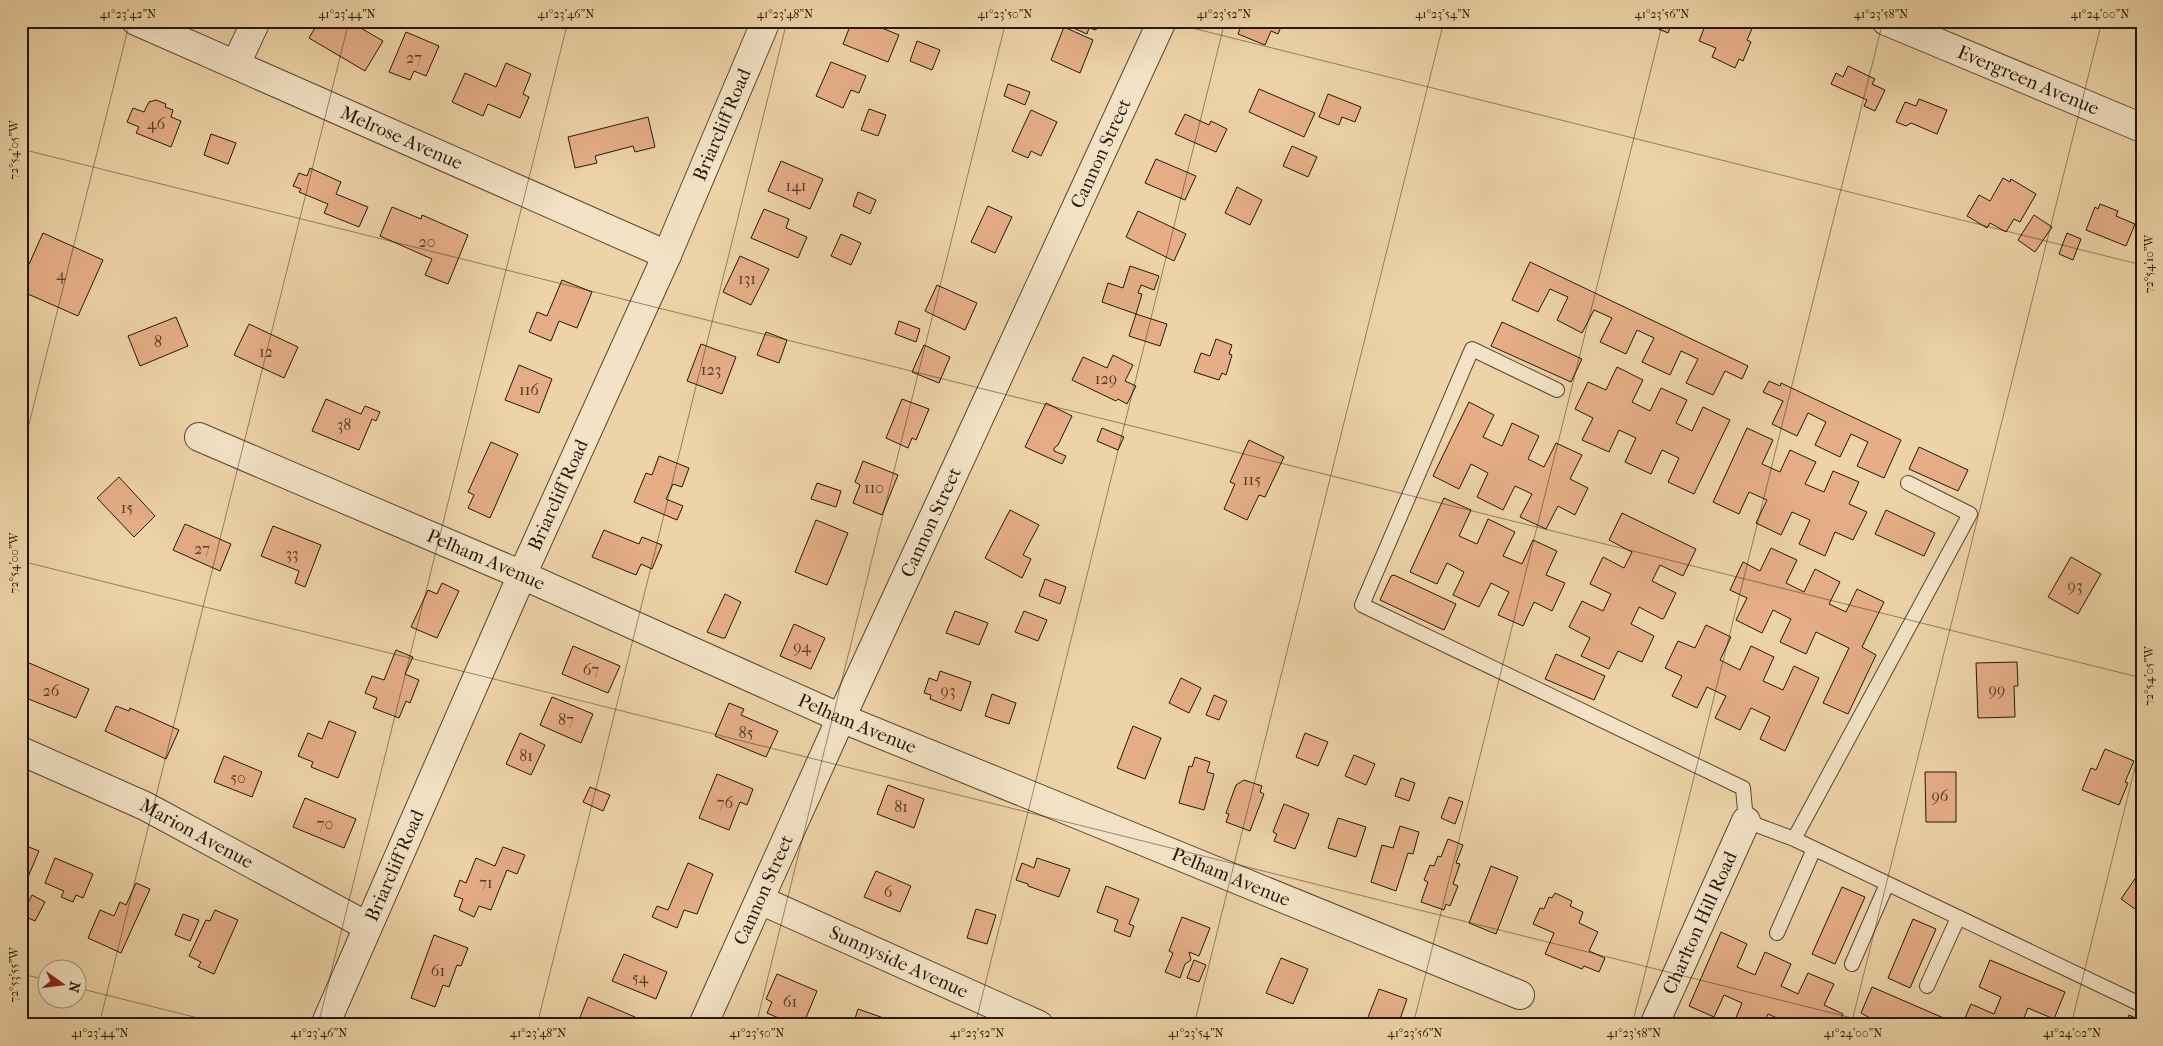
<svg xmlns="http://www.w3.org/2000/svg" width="2163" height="1046" font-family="'IM FELL French Canon',serif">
	<rect width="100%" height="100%" fill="#edd3a6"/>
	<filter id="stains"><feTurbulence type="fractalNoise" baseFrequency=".004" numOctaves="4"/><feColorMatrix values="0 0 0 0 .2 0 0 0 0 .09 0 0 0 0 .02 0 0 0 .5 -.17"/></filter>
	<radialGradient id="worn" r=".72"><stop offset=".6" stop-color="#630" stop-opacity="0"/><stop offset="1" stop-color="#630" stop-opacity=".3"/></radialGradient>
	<path fill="#e5ae87" stroke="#24180b" d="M319,21H349L383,41L365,71L309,38Z
		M852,21H865L899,35L888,62L843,44Z
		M1057,21H1099L1096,30L1089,28L1087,34Z
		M1243,21H1281L1283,22L1278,34L1271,31L1265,45L1238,34Z
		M1640,21H1673L1668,33Z
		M1707,21L1755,22L1747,40L1751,42L1743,61L1739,59L1735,68L1712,57L1716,48L1699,41Z
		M2107,21H2127L2124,28Z
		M1064,27L1093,40L1080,73L1051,60Z
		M406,32L439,46L426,76L414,71L410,80L389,72Z
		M917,41L940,50L932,70L910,61Z
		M831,62L866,76L859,93L851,90L843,108L816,96Z
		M506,63L531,74L523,94L529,97L520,118L488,104L483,116L452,102L465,73L496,87Z
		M1848,66L1875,79L1872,84L1885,90L1875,111L1864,106L1867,100L1831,84L1836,73L1843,77Z
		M1008,84L1030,92L1025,105L1004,96Z
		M1259,89L1315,113L1304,137L1249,112Z
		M1328,94L1361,107L1355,122L1342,117L1339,125L1319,117Z
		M1919,99L1947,110L1937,134L1911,123L1906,126L1896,122L1905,102L1916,106Z
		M156,100L166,104L165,107L173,110L171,117L181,121L171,147L136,133L139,127L127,122L133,108L144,112L149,102Z
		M869,109L886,115L878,136L861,130Z
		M1031,110L1057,122L1041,156L1031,151L1028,158L1012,151Z
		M1185,114L1209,125L1211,121L1227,129L1216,152L1175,134Z
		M648,117L655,147L635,152L633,146L595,156L597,163L575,168L568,137Z
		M211,134L236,143L228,164L204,155Z
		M1292,146L1317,157L1308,177L1283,166Z
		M1156,159L1196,176L1185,200L1145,183Z
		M781,161L823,179L810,209L768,191Z
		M310,168L341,182L336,194L368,207L359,227L324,213L328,204L299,192L301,189L293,186L299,173L307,176Z
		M2003,178L2010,182L2011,179L2036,194L2020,222L2014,219L2006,232L1990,223L1987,228L1967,216L1979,195L1990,201Z
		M1237,187L1262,200L1250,225L1225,213Z
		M858,192L876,200L870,214L853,206Z
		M2100,204L2118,211L2116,216L2135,224L2126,246L2086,230L2095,207L2098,209Z
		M988,206L1012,217L995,253L971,242Z
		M392,207L421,219L422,215L468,235L448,284L425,275L432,259L380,236Z
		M764,209L789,219L786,228L807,237L798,258L751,238Z
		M1138,211L1186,234L1174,261L1126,237Z
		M2034,215L2052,227L2035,252L2018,240Z
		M43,233L103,260L78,316L21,291V282Z
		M2067,233L2081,239L2073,260L2059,254Z
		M841,234L861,243L851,265L831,256Z
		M740,256L769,269L751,305L723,292Z
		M1530,262L1748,366L1742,379L1725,371L1713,395L1686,383L1698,359L1681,351L1670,375L1642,362L1654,338L1637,330L1626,354L1600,342L1612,318L1594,310L1582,333L1557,320L1568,297L1550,289L1538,312L1512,300Z
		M1130,266L1159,276L1154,290L1141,285L1138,293L1142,294L1136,314L1102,302L1108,283L1123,288Z
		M562,280L592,292L577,328L559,321L551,341L529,332L537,312L547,316Z
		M937,285L977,303L965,330L925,311Z
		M1136,314L1167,324L1160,346L1129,336Z
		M176,317L188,346L140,366L128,336Z
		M899,321L920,329L916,342L895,334Z
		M1502,322L1582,359L1571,382L1491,346Z
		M249,324L298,347L284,378L234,355Z
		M766,332L787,340L779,363L757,355Z
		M1216,339L1232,345L1229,354L1232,355L1226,375L1222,373L1219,380L1194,372L1201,353L1210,356Z
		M701,344L736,357L722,394L687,381Z
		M924,345L950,357L939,383L912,372Z
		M1113,355L1133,365L1125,381L1136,386L1127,404L1118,399L1116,401L1072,380L1083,357L1107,368Z
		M519,365L552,379L539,413L505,400Z
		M1617,367L1643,380L1632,402L1650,411L1661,388L1687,400L1676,423L1692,431L1703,407L1730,420L1694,494L1668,482L1679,458L1662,450L1651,474L1625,462L1636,438L1619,430L1609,452L1582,440L1593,418L1575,409L1588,382L1606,390Z
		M1769,381L1780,386L1781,383L1901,440L1884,478L1857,466L1868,442L1851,434L1840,457L1815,445L1826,422L1808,413L1797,436L1772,424L1783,401L1763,392Z
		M326,399L361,414L365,406L380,412L376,421L372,419L359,450L312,431Z
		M902,399L929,409L916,440L912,438L908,448L886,438Z
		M1469,402L1494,415L1483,437L1502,446L1512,423L1539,436L1528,459L1544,467L1556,443L1582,455L1570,479L1588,488L1575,515L1558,506L1546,529L1520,517L1532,494L1515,486L1503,510L1477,497L1488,473L1471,464L1459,489L1433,476Z
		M1046,403L1072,416L1058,445L1054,448V451L1066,456L1062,464L1025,447Z
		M1102,428L1124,437L1118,450L1097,441Z
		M1747,428L1773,440L1762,464L1780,472L1790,450L1816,462L1805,484L1824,492L1833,471L1859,482L1849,504L1867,512L1853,540L1835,532L1825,556L1799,544L1810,520L1792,512L1781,535L1756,523L1767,500L1749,492L1739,514L1713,502Z
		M1249,440L1284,457L1265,497L1259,495L1247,520L1224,509L1235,484L1230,482Z
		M491,442L518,454L490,518L468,508L474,495L468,492Z
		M1919,447L1968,470L1958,491L1909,469Z
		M659,456L689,468L682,487L673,484L666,499L683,506L677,520L634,502L646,473L652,475Z
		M863,461L898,475L882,515L853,503L860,485L855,482Z
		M119,477L155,516L134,537L97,498Z
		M817,483L841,491L836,507L811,499Z
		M1444,498L1471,510L1459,536L1477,544L1488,519L1515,532L1503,556L1522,564L1533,540L1557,551L1546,575L1565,583L1552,611L1534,602L1523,626L1498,615L1509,592L1491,583L1479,607L1453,595L1464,572L1447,563L1437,584L1410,572Z
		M1010,510L1039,525L1023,555L1031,559L1022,578L985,558Z
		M1886,510L1935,533L1924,556L1875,534Z
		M1622,513L1696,549L1683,576L1660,565L1652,581L1676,593L1664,618L1662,619L1639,607L1631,624L1654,636L1642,662L1618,651L1609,669L1581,656L1590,638L1569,627L1582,601L1603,611L1611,594L1590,584L1603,557L1624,568L1632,552L1609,540Z
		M816,520L848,533L827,585L795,572Z
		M185,524L231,544L220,571L173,550Z
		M273,526L321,545L305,587L295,583L299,571L261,556Z
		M604,530L639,544L642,537L662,545L652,569L641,564L636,575L592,557Z
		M1771,548L1797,560L1786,583L1804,592L1815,569L1840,582L1829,604L1846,612L1857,589L1884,602L1862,647L1876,655L1848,714L1823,703L1849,648L1816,632L1806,654L1780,642L1791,619L1773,610L1762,633L1736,620L1747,598L1730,590L1743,562L1760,571Z
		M2071,557L2101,574L2078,614L2048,597Z
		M1394,575L1456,604L1444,630L1380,600L1391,576Z
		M1045,579L1066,587L1060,604L1039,596Z
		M442,583L459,591L437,638L411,627L428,590L437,594Z
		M725,594L741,602L725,638H722L707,632Z
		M955,611L988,623L979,645L946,633Z
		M1024,611L1047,620L1038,641L1015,632Z
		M794,624L825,638L811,669L780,656Z
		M1706,625L1731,637L1720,660L1740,670L1751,646L1774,657L1763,681L1783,690L1794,666L1819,678L1785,751L1760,739L1770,717L1751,708L1740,730L1715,718L1726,696L1707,687L1697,708L1672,696L1682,676L1665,668L1678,641L1695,648Z
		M573,646L620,666L608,693L562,674Z
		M396,650L413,657L405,674L419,680L410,703L406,701L399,718L373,708L377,698L365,693L372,676L384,680Z
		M1556,654L1605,676L1594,700L1545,679Z
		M27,662L89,689L76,718L21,696V675Z
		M2017,662L2018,686H2014L2015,717L1978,718L1976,663Z
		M940,671L971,682L961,711L930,699L931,695L924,693L929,678L937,681Z
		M1181,678L1201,688L1189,713L1169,703Z
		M992,694L1016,703L1009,724L985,716Z
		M1214,695L1227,701L1219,720L1206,715Z
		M552,697L593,714L581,743L540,725Z
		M729,703L744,709L741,715L778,731L766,757L715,736Z
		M116,706L129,711L130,708L179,730L166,759L105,731Z
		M329,721L356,732L338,778L311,767L313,762L298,756L308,733L322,739Z
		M1133,726L1161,738L1145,779L1117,768Z
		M520,733L545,745L531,775L506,764Z
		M1305,733L1328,742L1318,766L1296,757Z
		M2105,749L2134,761L2125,782L2128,783L2119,805L2082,790L2091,768L2096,770Z
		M1354,755L1375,764L1366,785L1345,776Z
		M224,756L262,772L252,797L214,782Z
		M1195,757L1210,762L1207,772L1214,774L1204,810L1179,803L1189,766L1192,767Z
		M1925,772H1956V822H1926Z
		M717,774L753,789L747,805L740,802L729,830L699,818Z
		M1401,778L1415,783L1409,801L1395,796Z
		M1244,780L1262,786L1260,792L1264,794L1250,831L1226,822L1229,814L1226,813L1236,785Z
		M888,785L924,799L914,828L877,814Z
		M590,787L610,795L603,811L583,802Z
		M1449,797L1463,802L1455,824L1441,818Z
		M305,798L356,819L344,848L293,827Z
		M1284,804L1309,814L1295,849L1274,841L1277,834L1273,832Z
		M1338,818L1366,827L1356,857L1328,848Z
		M1400,826L1419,832L1413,854L1408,853L1396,891L1371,882L1382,845L1393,848Z
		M1448,839L1463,845L1456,863L1460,864L1453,884L1458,886L1450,906L1446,904L1444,910L1421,902L1428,882L1424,880L1430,865L1434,866L1438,856L1441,857Z
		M21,844L39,851L28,877L21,874Z
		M503,847L525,855L517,874L507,870L491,910L479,906L474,917L459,910L463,899L454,896L460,880L466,883L476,858L495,866Z
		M55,858L93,874L83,898L76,895L73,902L61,897L64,891L45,883Z
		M1037,858L1070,869L1059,897L1028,886V884L1016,880L1022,863L1034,868Z
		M688,863L713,874L697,914L684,910L677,928L652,917L657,906L668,910Z
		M1491,866L1518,877L1496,934L1469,923Z
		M876,871L911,886L900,912L864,897Z
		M2139,873L2142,875V914L2121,899Z
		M136,883L150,889L121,953L88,938L100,910L114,916L120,902L126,905Z
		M1106,886L1139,899L1129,924L1134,926L1130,937L1114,931L1118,920L1097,912Z
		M1842,887L1865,897L1835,964L1812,954Z
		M1555,893L1572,901L1570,906L1583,912L1579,923L1598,932L1589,951L1605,958L1599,972L1584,966L1582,969L1545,954L1554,933L1533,924L1540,908L1544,909L1549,897L1552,898Z
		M32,895L45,902L35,921L22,915Z
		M976,909L996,915L987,944L967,938Z
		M215,910L238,920L214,974L198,967L201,962L189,956L206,920L210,921Z
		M183,914L199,920L190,941L175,935Z
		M1182,917L1210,928L1199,956L1189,952L1191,960L1185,964L1180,978L1165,972L1173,953L1169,951Z
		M1913,919L1936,929L1910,988L1888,978Z
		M1721,932L1747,944L1737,967L1755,975L1765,952L1791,964L1781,986L1798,994L1808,973L1834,984L1824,1005L1843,1014L1838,1025H1785L1786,1022L1768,1014L1763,1025H1733L1742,1003L1724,995L1714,1017L1689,1006Z
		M434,935L468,948L461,966L457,965L449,987L443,985L435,1007L411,998Z
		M624,954L667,972L656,999L612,981Z
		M1281,958L1308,969L1293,1004L1266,993Z
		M1194,960L1206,965L1199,982L1187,978Z
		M1990,960L2065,992L2054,1019L2028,1008L2021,1025H1962L1971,1004L1994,1014L2001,997L1979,987Z
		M777,974L817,991L803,1025H795L767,1013L772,1002L766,999Z
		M1872,987L1946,1019L1944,1025H1883L1861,1013Z
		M1379,989L1407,999L1398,1025H1365Z
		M588,997L635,1017L632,1025H577Z
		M858,1009L898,1023V1025H853Z
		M2129,1015L2142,1021V1025H2125Z"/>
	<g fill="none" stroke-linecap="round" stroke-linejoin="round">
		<defs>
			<path id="service" d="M1557,390L1472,349L1362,605L1743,788L1746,821L1794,839L2142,1005
				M1794,839L1970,514L1908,483
				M1777,933L1814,849
				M1852,964L1887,884
				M1927,986L1958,918"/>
			<g id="minor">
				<path id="s1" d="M136,21L667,255"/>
				<path id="s2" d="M1886,21L2142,128"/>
				<path d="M236,64L256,21"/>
				<path id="s3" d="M199,437L522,575L841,718L1520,995"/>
				<path id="s4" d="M21,751L145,806L367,926"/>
				<path id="s5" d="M760,900L1039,1025"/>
				<path id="s6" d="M325,1025L522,575L667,255L766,21"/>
				<path id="s7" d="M703,1025L841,718L1162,21"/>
				<path id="s8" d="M1654,1025L1746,821"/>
			</g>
		</defs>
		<use href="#service" stroke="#564732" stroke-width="16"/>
		<use href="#minor" stroke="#564732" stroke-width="30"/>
		<use href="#service" stroke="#f3e2c5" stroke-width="14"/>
		<use href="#minor" stroke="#f3e2c5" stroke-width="28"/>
	</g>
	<path fill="none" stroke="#24180b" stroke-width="1" stroke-opacity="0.45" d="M1164,21L2142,265M21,149L2142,678M21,456L130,21M21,561L1880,1025M21,974L48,980M78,988L226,1025M99,1025L349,21M318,1025L568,21M537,1025L787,21M756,1025L1006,21M975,1025L1225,21M1194,1025L1444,21M1413,1025L1663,21M1632,1025L1883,21M1851,1025L2102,21M2071,1025L2142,739"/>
	<g text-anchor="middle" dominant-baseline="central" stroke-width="4.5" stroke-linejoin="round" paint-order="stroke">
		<g font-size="16" fill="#543e2a">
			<text x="414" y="57">27</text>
			<text x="156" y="123">46</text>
			<text x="796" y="185">141</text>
			<text x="427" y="241">20</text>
			<text x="61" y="274">4</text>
			<text x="747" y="278">131</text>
			<text x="158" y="341">8</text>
			<text x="266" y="351">12</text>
			<text x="711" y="369">123</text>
			<text x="1106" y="378">129</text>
			<text x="529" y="389">116</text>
			<text x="344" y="424">38</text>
			<text x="1252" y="479">115</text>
			<text x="874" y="487">110</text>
			<text x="127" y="507">15</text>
			<text x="202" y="548">27</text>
			<text x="292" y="553">33</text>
			<text x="2075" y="585">93</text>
			<text x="802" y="646">94</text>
			<text x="591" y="669">67</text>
			<text x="1997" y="689">99</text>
			<text x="51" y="690">26</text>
			<text x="948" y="690">93</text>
			<text x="566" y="719">87</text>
			<text x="746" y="732">85</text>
			<text x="526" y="755">81</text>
			<text x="238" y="777">50</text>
			<text x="1940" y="795">96</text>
			<text x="725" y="802">76</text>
			<text x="901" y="806">81</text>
			<text x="325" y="823">70</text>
			<text x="486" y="882">71</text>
			<text x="888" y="891">6</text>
			<text x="438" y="970">61</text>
			<text x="640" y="977">54</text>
			<text x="790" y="1001">61</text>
		</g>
		<g font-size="19" fill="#24180b" stroke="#f3e2c5">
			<text stroke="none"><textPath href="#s2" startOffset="154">Evergreen Avenue</textPath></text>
			<text stroke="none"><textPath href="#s6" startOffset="984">Briarcliff Road</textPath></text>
			<text stroke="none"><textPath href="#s1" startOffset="290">Melrose Avenue</textPath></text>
			<text stroke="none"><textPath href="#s7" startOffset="958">Cannon Street</textPath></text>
			<text stroke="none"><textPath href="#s6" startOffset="579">Briarcliff Road</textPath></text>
			<text stroke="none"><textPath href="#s7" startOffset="552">Cannon Street</textPath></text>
			<text stroke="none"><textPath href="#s3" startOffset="312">Pelham Avenue</textPath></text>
			<text stroke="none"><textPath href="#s3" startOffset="718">Pelham Avenue</textPath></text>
			<text stroke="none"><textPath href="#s4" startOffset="194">Marion Avenue</textPath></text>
			<text stroke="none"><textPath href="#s6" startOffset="174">Briarcliff Road</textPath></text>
			<text stroke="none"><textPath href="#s3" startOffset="1122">Pelham Avenue</textPath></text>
			<text stroke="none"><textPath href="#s7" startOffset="148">Cannon Street</textPath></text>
			<text stroke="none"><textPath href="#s8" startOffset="112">Charlton Hill Road</textPath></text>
			<text stroke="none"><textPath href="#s5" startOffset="152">Sunnyside Avenue</textPath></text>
		</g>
	</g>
	<rect width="2163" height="1046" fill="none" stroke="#edd3a6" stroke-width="55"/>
	<g transform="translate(62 984) rotate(104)"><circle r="24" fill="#f3e2c5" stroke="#a0917b"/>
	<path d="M0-4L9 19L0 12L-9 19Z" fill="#8f2418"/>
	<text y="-8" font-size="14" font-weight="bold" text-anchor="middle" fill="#24180b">N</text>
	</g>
	<rect x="28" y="28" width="2108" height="990" fill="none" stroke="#24180b" stroke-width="2"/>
	<g font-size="12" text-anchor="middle" fill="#24180b">
		<text x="128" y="18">41°23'42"N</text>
		<text x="347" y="18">41°23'44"N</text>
		<text x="566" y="18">41°23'46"N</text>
		<text x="785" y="18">41°23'48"N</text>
		<text x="1005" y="18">41°23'50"N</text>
		<text x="1224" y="18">41°23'52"N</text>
		<text x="1443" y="18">41°23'54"N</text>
		<text x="1662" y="18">41°23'56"N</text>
		<text x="1881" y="18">41°23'58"N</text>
		<text x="2100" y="18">41°24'00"N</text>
		<text transform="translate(14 150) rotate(-90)" y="4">72°54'05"W</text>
		<text transform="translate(2149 264) rotate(-90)" y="4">72°54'10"W</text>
		<text transform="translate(14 563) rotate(-90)" y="4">72°54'00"W</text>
		<text transform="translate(2149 676) rotate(-90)" y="4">72°54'05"W</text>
		<text transform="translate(14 975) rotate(-90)" y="4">72°53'55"W</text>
		<text x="100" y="1037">41°23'44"N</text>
		<text x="319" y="1037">41°23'46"N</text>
		<text x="538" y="1037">41°23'48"N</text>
		<text x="757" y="1037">41°23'50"N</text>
		<text x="977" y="1037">41°23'52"N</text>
		<text x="1196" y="1037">41°23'54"N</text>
		<text x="1415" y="1037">41°23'56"N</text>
		<text x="1634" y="1037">41°23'58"N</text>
		<text x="1853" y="1037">41°24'00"N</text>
		<text x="2072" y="1037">41°24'02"N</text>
	</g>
	<rect width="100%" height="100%" filter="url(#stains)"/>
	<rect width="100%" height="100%" fill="url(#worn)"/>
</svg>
